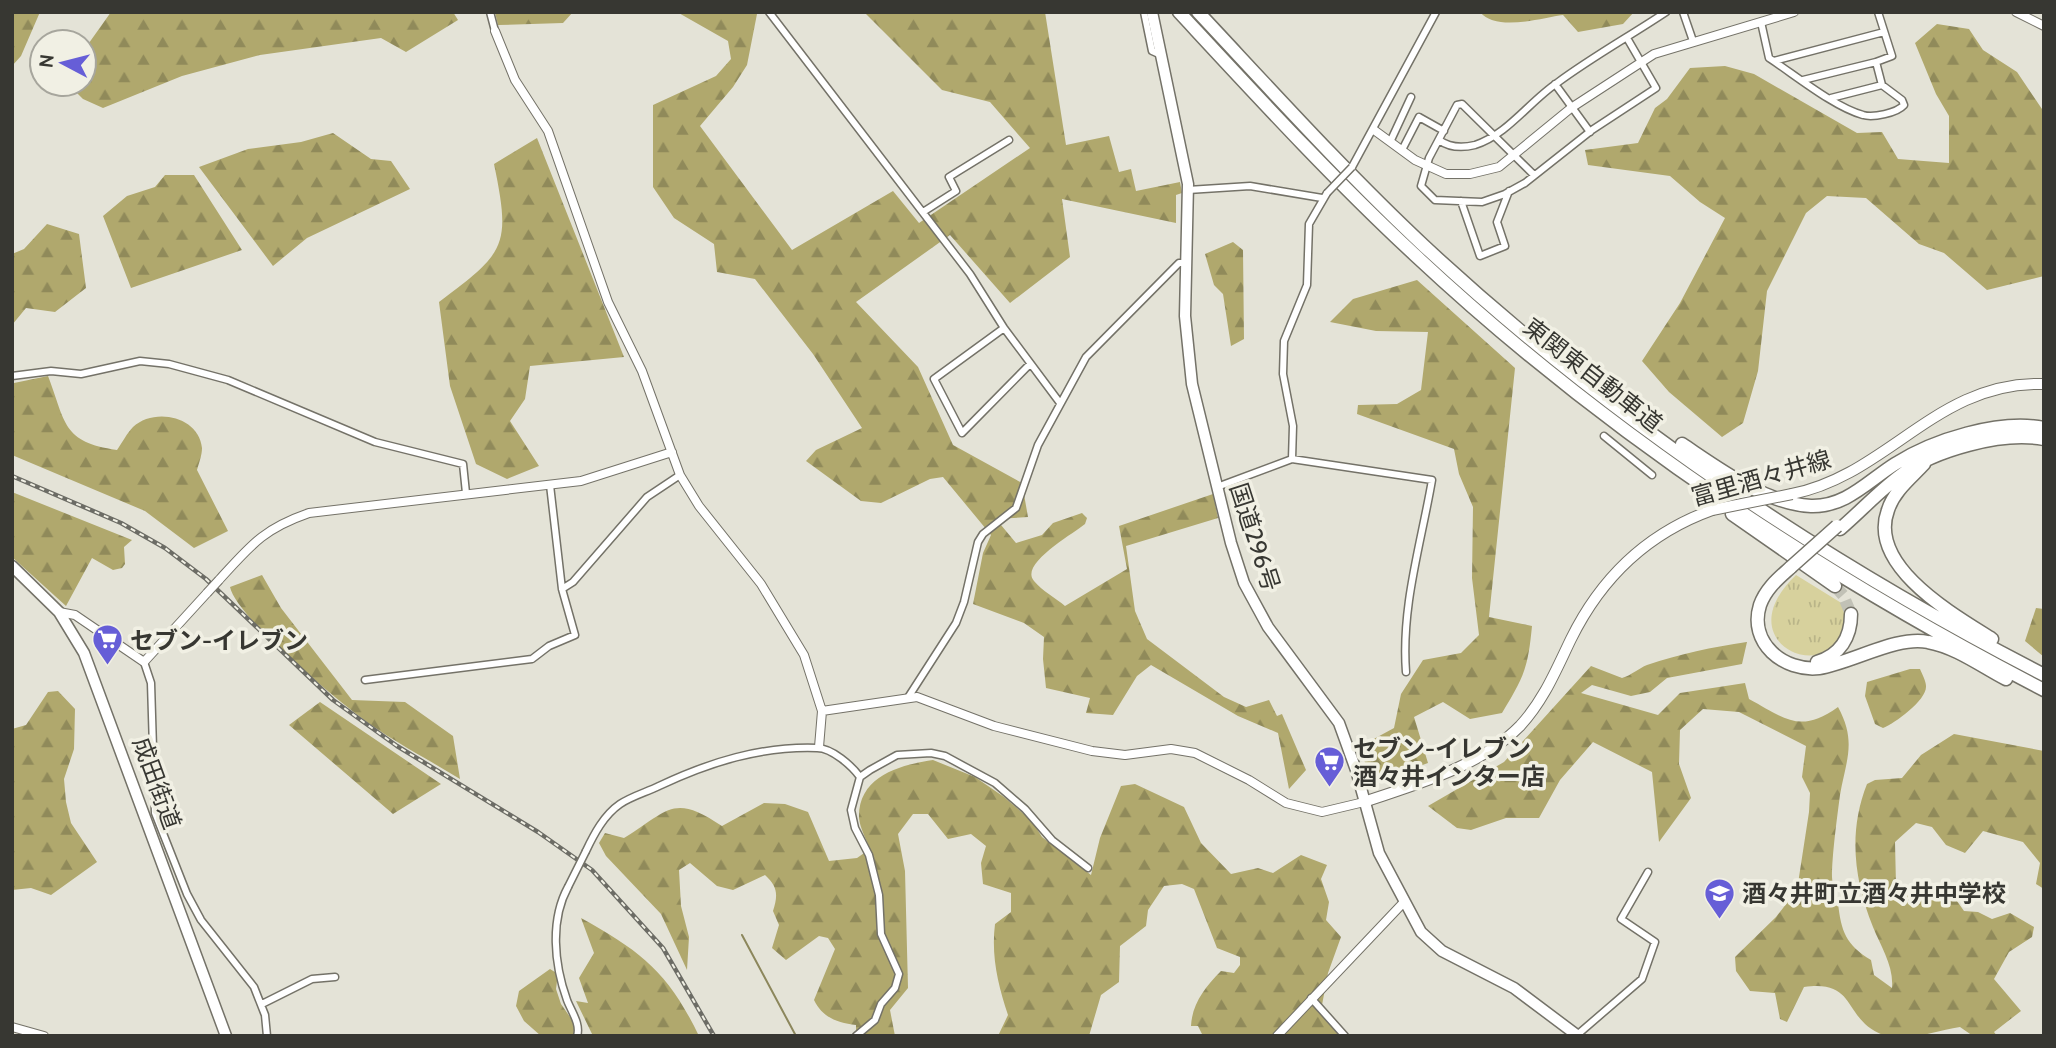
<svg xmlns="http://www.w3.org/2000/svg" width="2056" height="1048" font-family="Cabin,'Noto Sans JP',sans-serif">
	<defs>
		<pattern id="grass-tufts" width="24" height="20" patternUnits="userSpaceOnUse" patternTransform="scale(1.75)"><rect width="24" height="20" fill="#d7d19d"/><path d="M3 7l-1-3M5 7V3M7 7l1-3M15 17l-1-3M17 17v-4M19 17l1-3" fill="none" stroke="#b9b488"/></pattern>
		<pattern id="forest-firs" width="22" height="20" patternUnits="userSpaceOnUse" patternTransform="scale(1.75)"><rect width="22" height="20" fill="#b0a86d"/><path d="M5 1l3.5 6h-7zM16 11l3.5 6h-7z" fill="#908a5a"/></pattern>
	</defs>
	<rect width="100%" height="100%" fill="#e4e3d7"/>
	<path fill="url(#grass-tufts)" d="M1796,575L1843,604C1847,615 1846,624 1841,635C1820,683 1728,640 1796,575Z"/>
	<path fill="url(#forest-firs)" d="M12,12H40L21,56L12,66Z
		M111,12H453L458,20L406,52L381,38L260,55L182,76L103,108L83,99L73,89V84H84V50Z
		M495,12H573L563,23L498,25Z
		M677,12L757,14L747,65L733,87L700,126L792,250L893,191L919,223L1030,148L990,102L942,90L864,12H1045L1066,145L1109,136L1119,172L1131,169L1136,191L1180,182L1182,193L1176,195V223L1062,199L1070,257L1010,303L950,235L856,302L918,367L953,445L1022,483L1028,517L996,519L1016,543L1042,535L1053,523L1082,513L1087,518L1085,524C1073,534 1019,564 1034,581C1042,591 1056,598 1065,606L1127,569L1119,526L1213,494L1218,518L1126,546L1135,611L1147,639L1224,697L1246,707L1269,700L1277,716L1282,714L1306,770L1289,789L1278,733L1238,716L1151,665L1137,676L1113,715L1086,713L1090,698L1046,688L1043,659L1044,637L1024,623L973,604L983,553L991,535L943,477L930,479L881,503L861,501L806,461L816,450L862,428L813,354L755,279L717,272L714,244L674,218L653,187V105L716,76L731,59L728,41Z
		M1480,12H1634L1623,24L1578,32L1563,15C1541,18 1496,32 1480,12Z
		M1937,24L1969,29L1983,50L2017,72L2044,112V276L1987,290L1944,253L1919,244L1866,198L1827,196L1806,213L1767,291L1758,371L1743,423L1722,437L1669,392L1642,361L1680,303L1725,218L1700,202L1670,176L1588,165L1585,150L1638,143L1655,108L1667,99L1690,68L1725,66L1754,74L1857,133L1882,132L1898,159L1949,163V116L1936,94L1915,43Z
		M333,133L371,159L391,161L410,189L307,238L273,266L199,167L248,149L301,142Z
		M537,138L624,357L530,366L525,399L510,421L539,466L507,479L476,464L450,386L439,302C506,252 511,246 494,164Z
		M165,175H194L242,250L131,288L103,216L127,196L155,187Z
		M47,224L79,234L86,288L55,312L26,308L12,325V254L24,249Z
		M1233,242L1243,250L1244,339L1231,346L1223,294L1214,285L1205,254Z
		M1417,280L1515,368L1489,617L1532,626C1528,668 1524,677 1502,713L1470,719L1443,702L1414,717L1428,763L1373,783L1359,747L1394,728L1401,694L1423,660L1461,653L1479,635L1472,578L1473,507L1459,474L1454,449L1357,414L1358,405L1397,404L1421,390L1428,332L1376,331L1330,322L1353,299Z
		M48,376C66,423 62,442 117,450C122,443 127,433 133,427C154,407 199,416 202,448C202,455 199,463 197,470L228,531L194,548L145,511L12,455L14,383Z
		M12,492L132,540L124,547L125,564L122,568L113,570L92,558L66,606L12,557Z
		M262,575L281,608L352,700L405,702L453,736L460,779C426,758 390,740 359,716C332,696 236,616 230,587Z
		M2036,608L2044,609V657L2025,641Z
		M1747,642L1742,664L1667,678L1650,692L1631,696L1592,685L1581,693L1658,715L1680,693L1745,683L1749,699C1786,719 1800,734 1838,707C1857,742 1846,760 1840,795C1837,818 1832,855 1832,877C1832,885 1838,894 1838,903C1841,931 1846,945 1871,960L1874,975L1892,988C1894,966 1881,947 1873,927C1854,880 1848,832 1867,784L1875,780L1902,778L1921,755L1954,734L2044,751V889L2036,884L2040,863L2023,842L1983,831L1965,853L1946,845L1932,827L1916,823L1895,842L1896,885L1918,899L1940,886L1950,891L1964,911L1978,912L1992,919L2010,913L2034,927L2032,937L2009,952L1994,979L2021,1011L1994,1032L1997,1036H1973L1960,1027C1936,1030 1906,1044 1883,1035C1842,1019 1858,979 1804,987L1787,1022L1780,1019L1775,993L1750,991L1736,971L1735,957L1776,917L1797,890L1809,812L1810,793L1802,777L1806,746L1739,712L1703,709L1680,730L1679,764L1691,798L1659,842L1652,772L1593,742L1560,780L1539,818H1506L1471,830L1457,828L1428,806L1504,762L1591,666L1622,678C1632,675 1639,668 1647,665C1680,654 1712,647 1747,642Z
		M1910,669H1920C1922,674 1926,681 1926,686C1927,700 1895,723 1883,728L1875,724L1865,696L1867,682Z
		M58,691L75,709L74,749L64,779L66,802L71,823L97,862L51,895L31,888L12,890V729L26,725L48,692Z
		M320,702L441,784L393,814L289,725Z
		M933,760L975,777L1004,797L1032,821L1042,837L1091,875L1100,838L1121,786L1135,784L1184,807L1201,843L1231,874L1258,868L1273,873L1301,855L1327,865L1321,879L1329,902L1326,920L1341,937L1328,973L1322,1005L1339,1036H1203L1198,1026H1191C1192,1004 1205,987 1221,971L1234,973L1240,965V957L1217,948L1194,889L1182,884L1164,886L1148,910L1146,926L1120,946L1119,982L1101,995L1089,1036H998L1008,1015C998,985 991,956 995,924L1011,912V893L983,884L981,863L986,846L971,834L948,839L928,814H913L898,834L905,871L908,988L890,1010L895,1036H856V1025C837,1023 822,1017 814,1000L835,949L828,938L819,936L786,960L772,948L779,925L773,911C778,895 778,887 765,875L733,890L717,886L690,863L679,870L681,906L689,937L687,970L661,914L606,856L599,843L605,833L624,838C669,810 673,793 722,826L764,803L785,804L808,812L829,861L857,858L870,849C866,839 860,828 859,818C858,776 900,765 933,760Z
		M581,918C642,952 668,972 699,1036H593L576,1001L588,1003L579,978L594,953Z
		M550,969L558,974L556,989L561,1004L577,1027L573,1036H541L524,1021L516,1006L519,991Z"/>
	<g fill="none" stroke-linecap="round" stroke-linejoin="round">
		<path stroke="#8c875c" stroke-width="2" d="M742,935L796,1036"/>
		<path stroke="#c1c1b6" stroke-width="12" stroke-dasharray="12 6" stroke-linecap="butt" d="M1835,586L1843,595L1851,614"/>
		<defs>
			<path id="minor" d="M490,12L495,31
				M769,12L970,274L1004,328L1060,403
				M1144,12L1152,51L1161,55
				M1683,12L1693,41
				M1761,22L1769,58C1795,75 1834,107 1863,115C1873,118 1897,113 1904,105L1902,100L1882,85L1876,62L1892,56L1878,12
				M1774,61L1884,32
				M1803,80L1876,62
				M1555,84L1590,132
				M1831,98L1882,85
				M1391,140L1411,97
				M1439,140C1450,148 1463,148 1475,145C1507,135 1530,101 1557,83C1592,57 1630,36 1666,12
				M1402,150L1419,117L1444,131
				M1352,167L1436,12
				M1534,175L1462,104L1457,105L1429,158L1421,186L1435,200L1482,202L1505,194L1525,183L1592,130L1656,88L1627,38
				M1188,190L1250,186L1322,198
				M1461,201L1480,256L1505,246L1497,222L1509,191
				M923,212L956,191L949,177L1009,140
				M1004,328L934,379L962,433L1030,364
				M12,376L51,371L81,374L140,361L169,364L228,380L375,442L463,464L466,493
				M1604,436L1652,475
				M1292,459L1293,426L1283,374L1284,341L1307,285L1309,224L1327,193
				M1217,487L1292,459L1432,480C1421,544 1401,607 1406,672
				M562,589L573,582L647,497L680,475
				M144,662L151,683L155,813L187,894L201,920L254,987L265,1015L267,1036
				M365,680L532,659L549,646L575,635L562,589L550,485
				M909,696L956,623L964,602L978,542L983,534L1016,508L1038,445L1086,357L1179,263H1186
				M586,851C594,834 604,815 620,804C632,796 647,792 659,786C710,762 761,746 817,748C832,748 852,766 860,777
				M568,887C550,920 554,964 567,1000C571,1011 581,1024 577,1036
				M1311,998L1345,1036
				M262,1004L312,979L335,977
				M1577,1035L1642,979L1655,942L1621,919L1648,872
				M856,1036L875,1020L881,1004L895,988L899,974L881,934L879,895L869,855L855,828L851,810L860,777L870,770L897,755L931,753L945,756L995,783L1025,809L1052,840L1088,868"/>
			<path id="tertiary" d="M2016,12L2044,26
				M495,31L515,80L548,131L608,302L642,371L680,475L699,506L761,584L804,655L822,711L819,747
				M1374,130L1415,160L1446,174H1470L1499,167L1571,108L1654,54L1794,12
				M219,580C251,545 263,529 309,513L581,481L672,452
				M59,612L75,615L144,662L207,593
				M822,711L917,697L994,726L1092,751L1125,755L1171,749L1195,753L1249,780L1286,803L1322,812L1364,802
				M12,1027L44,1036
				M1277,1036L1404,902"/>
			<path id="primary" d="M1792,494C1888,475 1938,380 2044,384
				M1364,802C1417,784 1480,767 1520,726C1544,700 1556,670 1571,639C1601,578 1648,533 1712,510"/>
			<path id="trunk" d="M1152,12L1188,184L1185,316L1192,384L1231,543L1244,583L1268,627L1339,723L1356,770L1379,853L1421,932L1442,951L1514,988L1578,1036
				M12,566L59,612L84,653L226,1036"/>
			<path id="motorway" d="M1179,12C1256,95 1332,178 1415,255C1601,429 1818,573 2044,690
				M1198,12C1272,91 1345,172 1424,246C1608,417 1821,560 2044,675
				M1682,444C1718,468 1766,504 1811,506C1846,507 1868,481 1895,464C1933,440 1999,419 2044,428
				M1924,464C1911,478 1894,491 1888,510C1867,566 1954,615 1992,639
				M1732,514L1835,586
				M1840,529C1861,511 1879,491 1901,475C1934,450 2002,431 2044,439
				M1791,567C1779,578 1766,588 1760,605C1748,643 1784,672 1819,668C1851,663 1898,635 1928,642C1956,647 1981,666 2006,679
				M1817,662C1840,655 1851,637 1851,614"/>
		</defs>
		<use href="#minor" stroke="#747268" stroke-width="9"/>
		<use href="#tertiary" stroke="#747268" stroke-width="10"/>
		<use href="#primary" stroke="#747268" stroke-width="12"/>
		<use href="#trunk" stroke="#747268" stroke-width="13"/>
		<use href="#motorway" stroke="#747268" stroke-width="15"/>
		<use href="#minor" stroke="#fff" stroke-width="6"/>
		<use href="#tertiary" stroke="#fff" stroke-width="8"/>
		<use href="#primary" stroke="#fff" stroke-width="10"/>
		<use href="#trunk" stroke="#fff" stroke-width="10"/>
		<use href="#motorway" stroke="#fff" stroke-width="12"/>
		<defs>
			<path id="rail" d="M12,476L121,523L165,548L206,579L333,700L397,746L538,832L592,870L663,948L714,1036"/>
		</defs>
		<use href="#rail" stroke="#6c6c65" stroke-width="4.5"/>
		<use href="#rail" stroke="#f1f0e4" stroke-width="2" stroke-dasharray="5" stroke-linecap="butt"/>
		<defs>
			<path id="minor-bridge" d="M1327,193L1352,167
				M568,887L586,851"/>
			<path id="tertiary-bridge" d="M207,593L219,580"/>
			<path id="primary-bridge" d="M1712,510L1792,494"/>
			<path id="motorway-bridge" d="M1791,567L1837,526"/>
		</defs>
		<use href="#minor-bridge" stroke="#747268" stroke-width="9" stroke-linecap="butt"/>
		<use href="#tertiary-bridge" stroke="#747268" stroke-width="10" stroke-linecap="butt"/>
		<use href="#primary-bridge" stroke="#747268" stroke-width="12" stroke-linecap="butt"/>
		<use href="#motorway-bridge" stroke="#747268" stroke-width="15" stroke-linecap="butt"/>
		<use href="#minor-bridge" stroke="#fff" stroke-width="6"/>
		<use href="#tertiary-bridge" stroke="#fff" stroke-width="8"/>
		<use href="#primary-bridge" stroke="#fff" stroke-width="10"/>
		<use href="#motorway-bridge" stroke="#fff" stroke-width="12"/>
	</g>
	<defs>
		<symbol id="supermarket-pin" viewBox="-11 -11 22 30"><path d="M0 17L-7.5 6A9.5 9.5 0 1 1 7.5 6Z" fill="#665ed7" stroke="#f1f0e4"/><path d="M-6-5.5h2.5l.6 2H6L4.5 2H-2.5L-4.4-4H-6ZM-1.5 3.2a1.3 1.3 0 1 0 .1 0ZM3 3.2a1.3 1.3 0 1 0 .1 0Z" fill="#fff"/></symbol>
		<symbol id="school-pin" viewBox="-11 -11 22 30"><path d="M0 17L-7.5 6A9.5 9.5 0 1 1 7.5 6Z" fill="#665ed7" stroke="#f1f0e4"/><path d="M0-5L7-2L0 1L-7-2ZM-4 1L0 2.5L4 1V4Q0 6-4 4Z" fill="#fff"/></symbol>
	</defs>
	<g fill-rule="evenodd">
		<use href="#supermarket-pin" x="90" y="622" width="35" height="47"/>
		<use href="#supermarket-pin" x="1312" y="744" width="35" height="47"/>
		<use href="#school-pin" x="1702" y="876" width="35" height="47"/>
	</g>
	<g text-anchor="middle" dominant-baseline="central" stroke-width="7" stroke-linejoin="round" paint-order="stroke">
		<g font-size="24" fill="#373732" stroke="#f1f0e4">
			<text transform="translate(1593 375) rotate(38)">東関東自動車道</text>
			<text transform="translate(1761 478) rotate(-16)">富里酒々井線</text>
			<text transform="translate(1255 537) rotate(72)">国道296号</text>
			<text transform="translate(157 783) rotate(70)">成田街道</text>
		</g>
		<g font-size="24" font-weight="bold" fill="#373732" stroke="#f1f0e4" text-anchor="start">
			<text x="130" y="640">セブン-イレブン</text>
			<text x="1353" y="748">セブン-イレブン<tspan x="1353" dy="28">酒々井インター店</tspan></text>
			<text x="1742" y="893">酒々井町立酒々井中学校</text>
		</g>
	</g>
	<rect width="2056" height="1048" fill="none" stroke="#373732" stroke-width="28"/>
	<g transform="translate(63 63) rotate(277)"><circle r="33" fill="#f1f0e4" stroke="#a7a69d" stroke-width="2"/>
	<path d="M0-5L12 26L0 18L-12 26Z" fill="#665ed7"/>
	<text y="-10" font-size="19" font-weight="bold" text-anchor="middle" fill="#373732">N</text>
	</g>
</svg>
